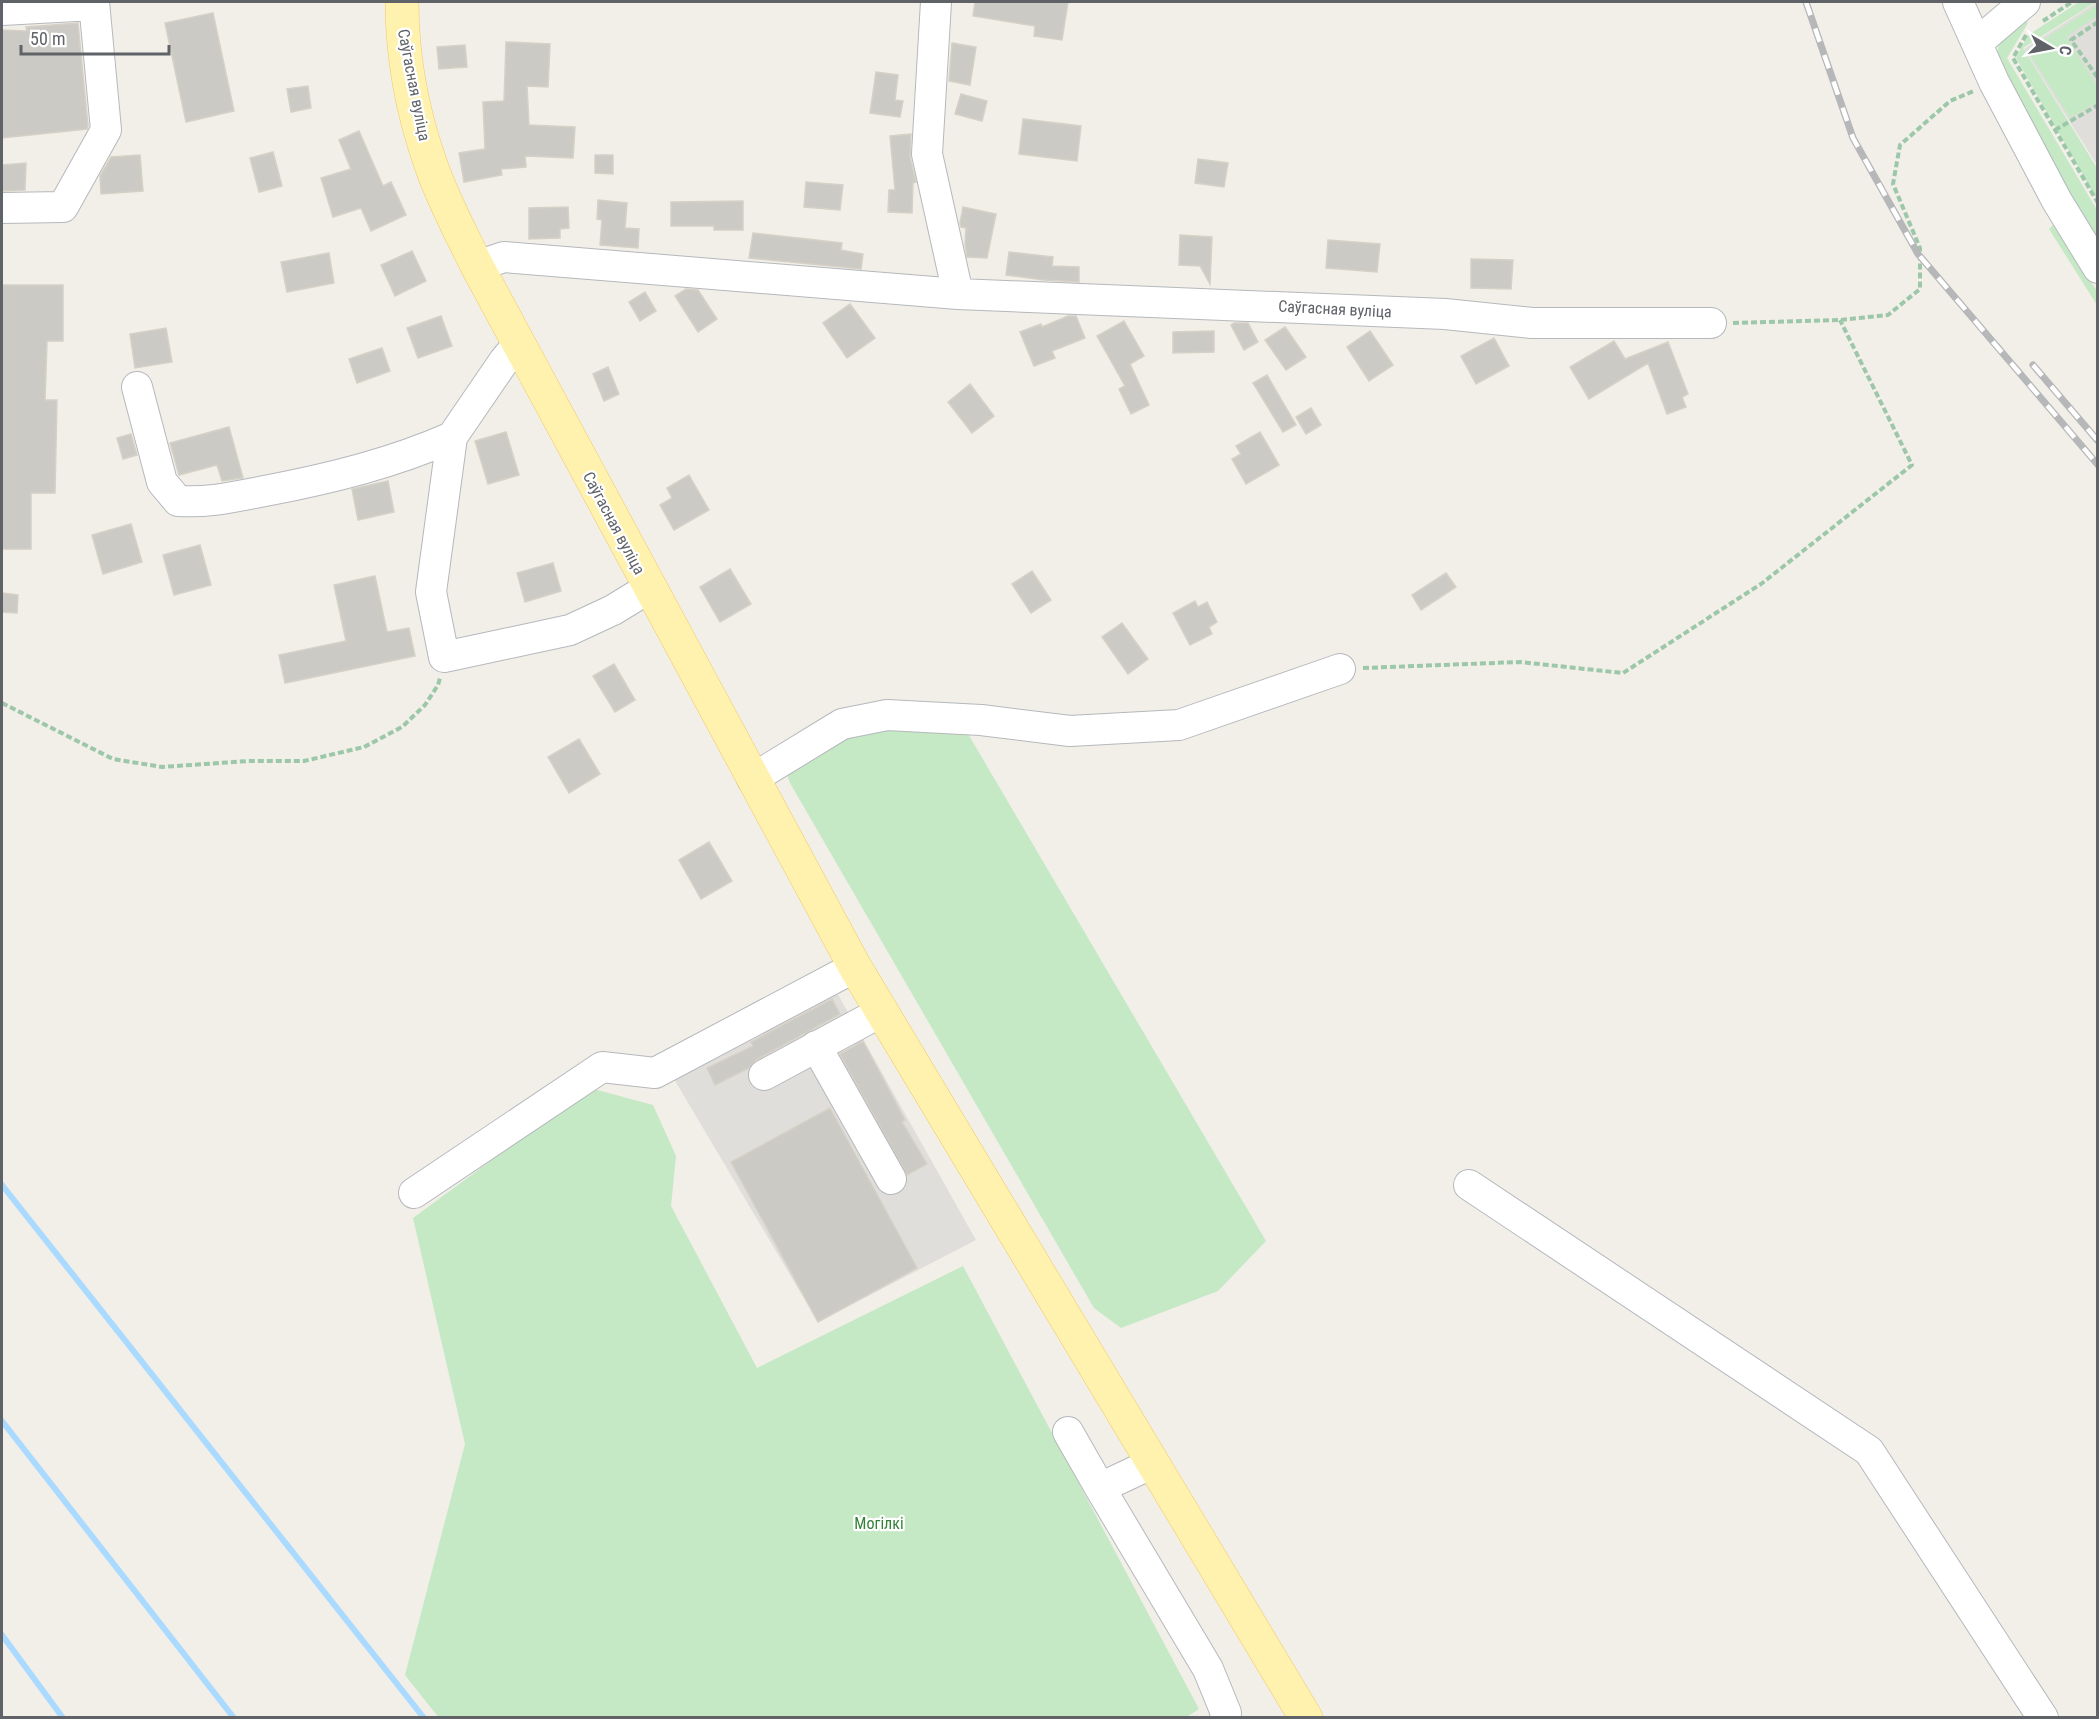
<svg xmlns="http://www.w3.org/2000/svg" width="2099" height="1719" font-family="'Roboto Condensed',sans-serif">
	<rect width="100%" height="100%" fill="#f1efe8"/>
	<path fill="#e0deda" d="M2097,2V165L2024,49Z
		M836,991L976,1240L818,1322L674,1079Z"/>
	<path fill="#c5e8c5" d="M2079,2H2096L2023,48L2097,168V200L2016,58L2028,35Z
		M2097,5V16L2066,37L2097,85V102L2070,118L2027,50Z
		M2024,16L2028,23L2007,58L2097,210V244L1996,58L2000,39Z
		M2053,225L2097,291V305L2049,229Z
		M964,727L1266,1241L1218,1291L1121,1328L1094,1308L790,783L785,769L853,730Z
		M590,1088L653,1105L676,1156L671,1206L757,1368L963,1266L1199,1709L1185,1718H439L405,1675L465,1444L413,1218Z"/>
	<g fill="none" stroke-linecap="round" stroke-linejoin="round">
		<path stroke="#aadaff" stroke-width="6" d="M2,1185L424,1718
			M2,1421L234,1718
			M2,1635L63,1718"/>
	</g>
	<path fill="#cccac5" stroke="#d6d1c6" stroke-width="1.5" d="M975,2H1068L1062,40L1034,36L1035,26L973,16Z
		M213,13L234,111L186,122L165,23Z
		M78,23L88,126L87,129L2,138V30L27,31L26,27Z
		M506,42L550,44L548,87L527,86L529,125L575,127L573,158L525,156L526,167L501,169L502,175L464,182L459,153L485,149L483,102L504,101Z
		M952,43L976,47L970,85L949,81Z
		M465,45L467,67L439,69L437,47Z
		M876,72L898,75L895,100L903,101L900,117L870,113Z
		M308,86L311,108L291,112L287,89Z
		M961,94L987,101L982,121L955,114Z
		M1023,119L1081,126L1077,161L1019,154Z
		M359,131L383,186L391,182L406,215L371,231L361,208L333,217L321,178L351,169L339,140Z
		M911,134L910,157L916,182L913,183L912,213L888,212L889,190H895L890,136Z
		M273,152L282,186L259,192L250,158Z
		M140,155L143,191L101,194L100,176L111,157Z
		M595,155H613V174L595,173Z
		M1198,159L1228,163L1224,187L1195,183Z
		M26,163L25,190L2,191V165Z
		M806,182L843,185L840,210L804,207Z
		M598,200L627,203L625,228L639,229L638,248L600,245L602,220L597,219Z
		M743,201V230H714V226H671V202Z
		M568,207L569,228L560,229V238L529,239V208Z
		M963,207L996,214L987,258L967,257L965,244L966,228L961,227L960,223Z
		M753,233L842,243L841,250L863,254L861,269L749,258Z
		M1180,235L1212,237L1210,284L1200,266L1179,265Z
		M1328,240L1380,244L1377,272L1326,268Z
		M412,251L426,281L395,296L381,265Z
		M1009,252L1053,257L1052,266L1079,267V282L1044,280L1006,275Z
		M329,253L334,283L287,292L281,262Z
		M1471,259L1513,260L1511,289L1471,288Z
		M2,285H63V341H47L45,400H57L55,493H31V549H2Z
		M686,289L698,290L717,319L698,332L675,296Z
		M645,292L656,311L640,321L629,302Z
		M850,304L875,338L847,358L823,323Z
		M441,316L452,346L418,358L407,328Z
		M1068,316H1076L1085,338L1052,351L1055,358L1034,366L1020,332L1041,324L1042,327Z
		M1124,321L1144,356L1130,364L1149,405L1131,414L1119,389L1125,386L1097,336Z
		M1234,323H1248L1258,342L1244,350L1231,325Z
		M1285,327L1306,357L1286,370L1265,340Z
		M166,328L172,362L135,368L130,334Z
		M1214,331V352L1173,353V332Z
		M1370,331L1393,365L1369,381L1347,347Z
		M1494,338L1509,366L1476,384L1461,356Z
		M1614,341L1625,359L1668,342L1688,394L1682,397L1686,407L1667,414L1648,363L1589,399L1570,367Z
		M382,348L390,371L357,383L349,359Z
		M608,367L619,394L604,401L593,374Z
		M1267,375L1296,425L1283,432L1253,383Z
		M970,384L994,416L972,433L948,402Z
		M1311,408L1321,425L1306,434L1296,417Z
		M229,427L243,478L222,481L217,465L179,475L170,443Z
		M506,432L519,475L488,484L475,441Z
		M1260,432L1279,465L1246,484L1232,459L1241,454L1236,446Z
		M131,434L137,455L123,459L117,438Z
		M689,475L709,510L674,530L660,505L672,498L667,488Z
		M388,481L394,512L358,520L352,489Z
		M131,524L142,562L103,574L92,535Z
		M200,545L211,585L174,595L163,555Z
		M553,563L561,591L525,602L517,573Z
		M730,569L751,604L720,622L700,587Z
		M1032,571L1051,600L1031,613L1012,584Z
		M1446,573L1456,587L1421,610L1412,595Z
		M375,576L387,632L409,628L415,656L285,683L279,655L346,641L334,585Z
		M2,593L18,595L17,613L2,612Z
		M1195,601L1198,607L1207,602L1217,622L1209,627L1212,634L1190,645L1173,613Z
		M1122,623L1148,659L1128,674L1102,637Z
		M614,664L635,700L615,712L593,676Z
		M579,739L600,774L569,793L548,757Z
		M709,842L732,881L701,899L679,860Z
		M832,999L840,1014L756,1060L749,1068L715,1085L707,1068L753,1046L751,1042Z
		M863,1041L905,1120L902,1122L927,1164L907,1175L840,1054Z
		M830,1108L917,1268L818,1322L731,1162Z"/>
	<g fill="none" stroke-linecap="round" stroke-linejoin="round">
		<defs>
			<path id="minor" d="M936,2L927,154L958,294
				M1958,2L1994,82L2057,201L2098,268
				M2,10L94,5
				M1978,42L2025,2
				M2,208L63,207L106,130L94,2
				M477,266L504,257L958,294L1445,314L1532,323H1711
				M518,344L504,361L452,437L431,592L444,657L570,630L613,610L649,588
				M137,387L162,482L178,501C211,503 238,496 270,490C332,478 393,463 452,437
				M752,779L842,724L887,715L981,720L1070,731L1179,725L1340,669
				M816,1046L891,1179
				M764,1075L881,1012
				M1469,1185L1869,1451L2043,1718
				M414,1193L602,1067L655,1073L855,967
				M1068,1432L1100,1488L1153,1463
				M1100,1488L1208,1669L1226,1713L1225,1718"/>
			<path id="major" d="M402,2C402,56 413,114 431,165C443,200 461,233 477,266L855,967L1306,1718"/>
		</defs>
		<use href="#minor" stroke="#b5b8bc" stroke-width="32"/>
		<use href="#major" stroke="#f2c960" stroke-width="34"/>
		<path stroke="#9cc7a9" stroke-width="4" stroke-dasharray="6 3" stroke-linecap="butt" d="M2043,21L2072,2
			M2098,22L2071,40L2098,78
			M2026,35L2013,58L2098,203
			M2055,130L2098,105
			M1733,323L1840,320L1888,315L1920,289V248L1893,184L1900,145L1950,101L1974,91
			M1363,668L1520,662L1623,673L1761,584L1912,465L1840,320
			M2,703L113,759L162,767L248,761H304L364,747L402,727L425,705L438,685L440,678"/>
		<use href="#minor" stroke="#fff" stroke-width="30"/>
		<use href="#major" stroke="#fff2af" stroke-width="33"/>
		<defs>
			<path id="rail" d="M1806,2L1853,138L1918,254L2098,465
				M2033,365L2098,441"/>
		</defs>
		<use href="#rail" stroke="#b6b7b8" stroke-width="7"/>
		<use href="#rail" stroke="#fff" stroke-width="4.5" stroke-dasharray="14" stroke-linecap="butt"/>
	</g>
	<g text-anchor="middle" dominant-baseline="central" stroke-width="4.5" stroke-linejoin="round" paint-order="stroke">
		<g font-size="16" fill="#5f6368" stroke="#fff">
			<text transform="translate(414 85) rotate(79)">Саўгасная вуліца</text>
			<text transform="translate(1335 309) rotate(3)">Саўгасная вуліца</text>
			<text transform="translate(614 523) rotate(62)">Саўгасная вуліца</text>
		</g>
		<g font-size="16" fill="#348238" stroke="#fff">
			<text x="879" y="1523">Могілкі</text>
		</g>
	</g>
	<rect width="2099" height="1719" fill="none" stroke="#5f6368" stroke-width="6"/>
	<g transform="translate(2051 48) rotate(100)" stroke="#ffffff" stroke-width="4.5" paint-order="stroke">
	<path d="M0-4.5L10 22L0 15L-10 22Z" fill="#5f6368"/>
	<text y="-9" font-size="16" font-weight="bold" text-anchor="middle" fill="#5f6368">С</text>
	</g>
	<path d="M21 45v9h148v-9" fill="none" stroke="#5f6368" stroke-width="3"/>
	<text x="30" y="45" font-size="18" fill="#5f6368" stroke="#ffffff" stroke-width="4.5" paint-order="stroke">50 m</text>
</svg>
